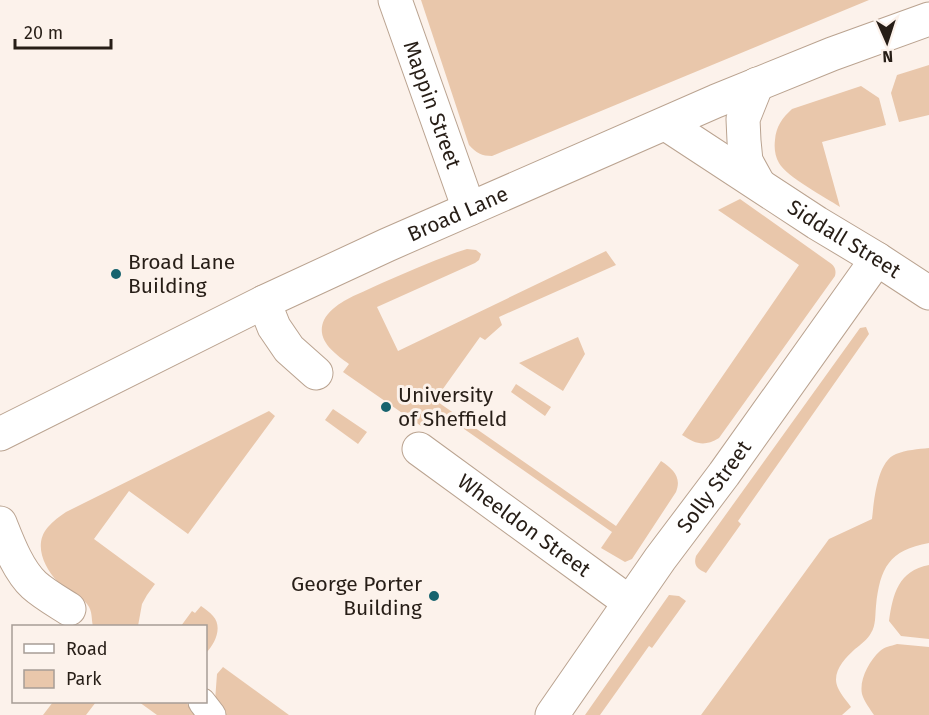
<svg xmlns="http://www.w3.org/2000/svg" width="929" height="715" font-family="'Fira Sans',sans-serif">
	<rect width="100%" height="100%" fill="#fcf2eb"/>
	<path fill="#e9c7ab" d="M421,0H869L492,156C482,156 476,153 469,145Z
		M929,65V115L899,122L891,93L897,75Z
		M861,86L879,98L886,125L822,142L840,207C825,197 787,177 779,163C775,156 774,148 775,140C776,127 782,118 792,109Z
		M740,199L826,260C833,265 837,267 835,276L719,438C704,447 696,444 682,435L799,265L718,210Z
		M467,249L476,250L481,254L479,260L475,263L377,307L398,351L606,251L616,265L499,317L502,325L485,340L480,337L435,400L616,526L661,461C673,469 682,477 676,492L632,559L625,562L601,548L612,532L434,408L421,426L343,372L349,364C335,354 315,340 324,320C328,312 337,305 344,301C356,294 370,289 382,283C410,271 438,258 467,249Z
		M866,327L869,334L738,521L741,524L706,573C698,569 693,566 696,556L860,328Z
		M578,337L585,354L563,391L519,363Z
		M516,384L551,407L545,416L511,392Z
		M333,409L367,432L358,444L325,420Z
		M269,411L275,416L188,534L129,491L94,539L155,584L147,595L142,604L138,626H93C91,619 93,611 87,604C80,594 66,590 57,581C44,567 33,544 48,527C53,521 60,516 66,512Z
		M929,448V543C889,550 880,568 876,606C875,615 876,625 871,633C868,639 860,645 855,649C844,659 831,673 838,688C841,695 847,701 851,707L842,715H701L829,539L872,519C874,501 877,461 896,454C906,450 918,449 929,448Z
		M929,565V639L901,636L889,621C893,594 898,571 929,565Z
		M669,595L679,596L686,601L652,648L649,646L600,715H585Z
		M201,606C205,609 210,612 213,616C223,627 215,644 206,653V626H181L192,611L195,613Z
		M897,644L929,647V715H874C870,709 864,701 862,694C859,680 869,661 880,651C884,647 891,646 897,644Z
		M223,667L289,715H224L215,701L217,674Z
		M53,702H96L86,715H43Z
		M139,702H186L195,715H157Z"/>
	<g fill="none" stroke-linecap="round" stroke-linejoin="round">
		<defs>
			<path id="pedestrian" d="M202,702L212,715"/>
			<g id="minor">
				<path d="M757,84L743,119L744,141L746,161L758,183"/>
				<path id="s1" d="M666,124L817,223L877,259L929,293"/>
				<path d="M264,302L274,327L289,349L316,373"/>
				<path id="s2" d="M419,449L629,602"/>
				<path d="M0,523C8,543 18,570 34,585C44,594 58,602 69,609"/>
				<path id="s3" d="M552,715L660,559L724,474L877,259"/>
			</g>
			<g id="tertiary">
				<path id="s4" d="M395,0L469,209"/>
			</g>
			<g id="secondary">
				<path id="s5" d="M0,434L264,302L387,245L716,101L832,54L929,19"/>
			</g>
		</defs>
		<use href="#pedestrian" stroke="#baa390" stroke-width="29"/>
		<use href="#minor" stroke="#baa390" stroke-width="35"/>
		<use href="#tertiary" stroke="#baa390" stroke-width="35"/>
		<use href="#secondary" stroke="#baa390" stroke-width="35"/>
		<use href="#pedestrian" stroke="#fff" stroke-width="27"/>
		<use href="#minor" stroke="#fff" stroke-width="33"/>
		<use href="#tertiary" stroke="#fff" stroke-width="33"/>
		<use href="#secondary" stroke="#fff" stroke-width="33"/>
	</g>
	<g fill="#17636e" stroke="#fcf2eb" stroke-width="2">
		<circle cx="116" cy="274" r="6"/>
		<circle cx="386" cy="407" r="6"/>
		<circle cx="434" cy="596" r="6"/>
	</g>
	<g text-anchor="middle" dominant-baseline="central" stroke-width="6" stroke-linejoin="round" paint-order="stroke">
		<g font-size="21" fill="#271e17" stroke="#fcf2eb">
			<text stroke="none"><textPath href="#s4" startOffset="111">Mappin Street</textPath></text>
			<text stroke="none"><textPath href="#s5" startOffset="508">Broad Lane</textPath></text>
			<text stroke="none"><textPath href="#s1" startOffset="212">Siddall Street</textPath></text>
			<text stroke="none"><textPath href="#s3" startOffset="280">Solly Street</textPath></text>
			<text stroke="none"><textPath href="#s2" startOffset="130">Wheeldon Street</textPath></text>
		</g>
		<g font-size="21" fill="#271e17" stroke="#fcf2eb" text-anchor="start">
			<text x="128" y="262">Broad Lane<tspan x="128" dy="24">Building</tspan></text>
			<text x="398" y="395">University<tspan x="398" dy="24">of Sheffield</tspan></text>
			<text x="422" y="584" text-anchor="end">George Porter<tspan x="422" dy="24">Building</tspan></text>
		</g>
	</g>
	<rect x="12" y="625" width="195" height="78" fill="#fcf2eb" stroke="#a79d96" stroke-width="1.5"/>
	<rect x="24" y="644" width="30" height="9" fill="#ffffff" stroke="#a79d96" stroke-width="1.5"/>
	<text x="66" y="655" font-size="18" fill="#271e17">Road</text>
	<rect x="24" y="670" width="30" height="18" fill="#e9c7ab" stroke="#a79d96" stroke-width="1.5"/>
	<text x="66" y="685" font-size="18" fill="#271e17">Park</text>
	<g transform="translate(887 42) rotate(177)" stroke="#fcf2eb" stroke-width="4.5" paint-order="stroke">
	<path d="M0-4.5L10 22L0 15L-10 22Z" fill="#271e17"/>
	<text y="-9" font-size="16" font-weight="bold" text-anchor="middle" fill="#271e17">N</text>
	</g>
	<path d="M15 39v9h96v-9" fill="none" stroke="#271e17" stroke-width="3"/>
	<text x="24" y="39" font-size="18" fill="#271e17" stroke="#fcf2eb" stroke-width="4.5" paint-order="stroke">20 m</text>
</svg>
